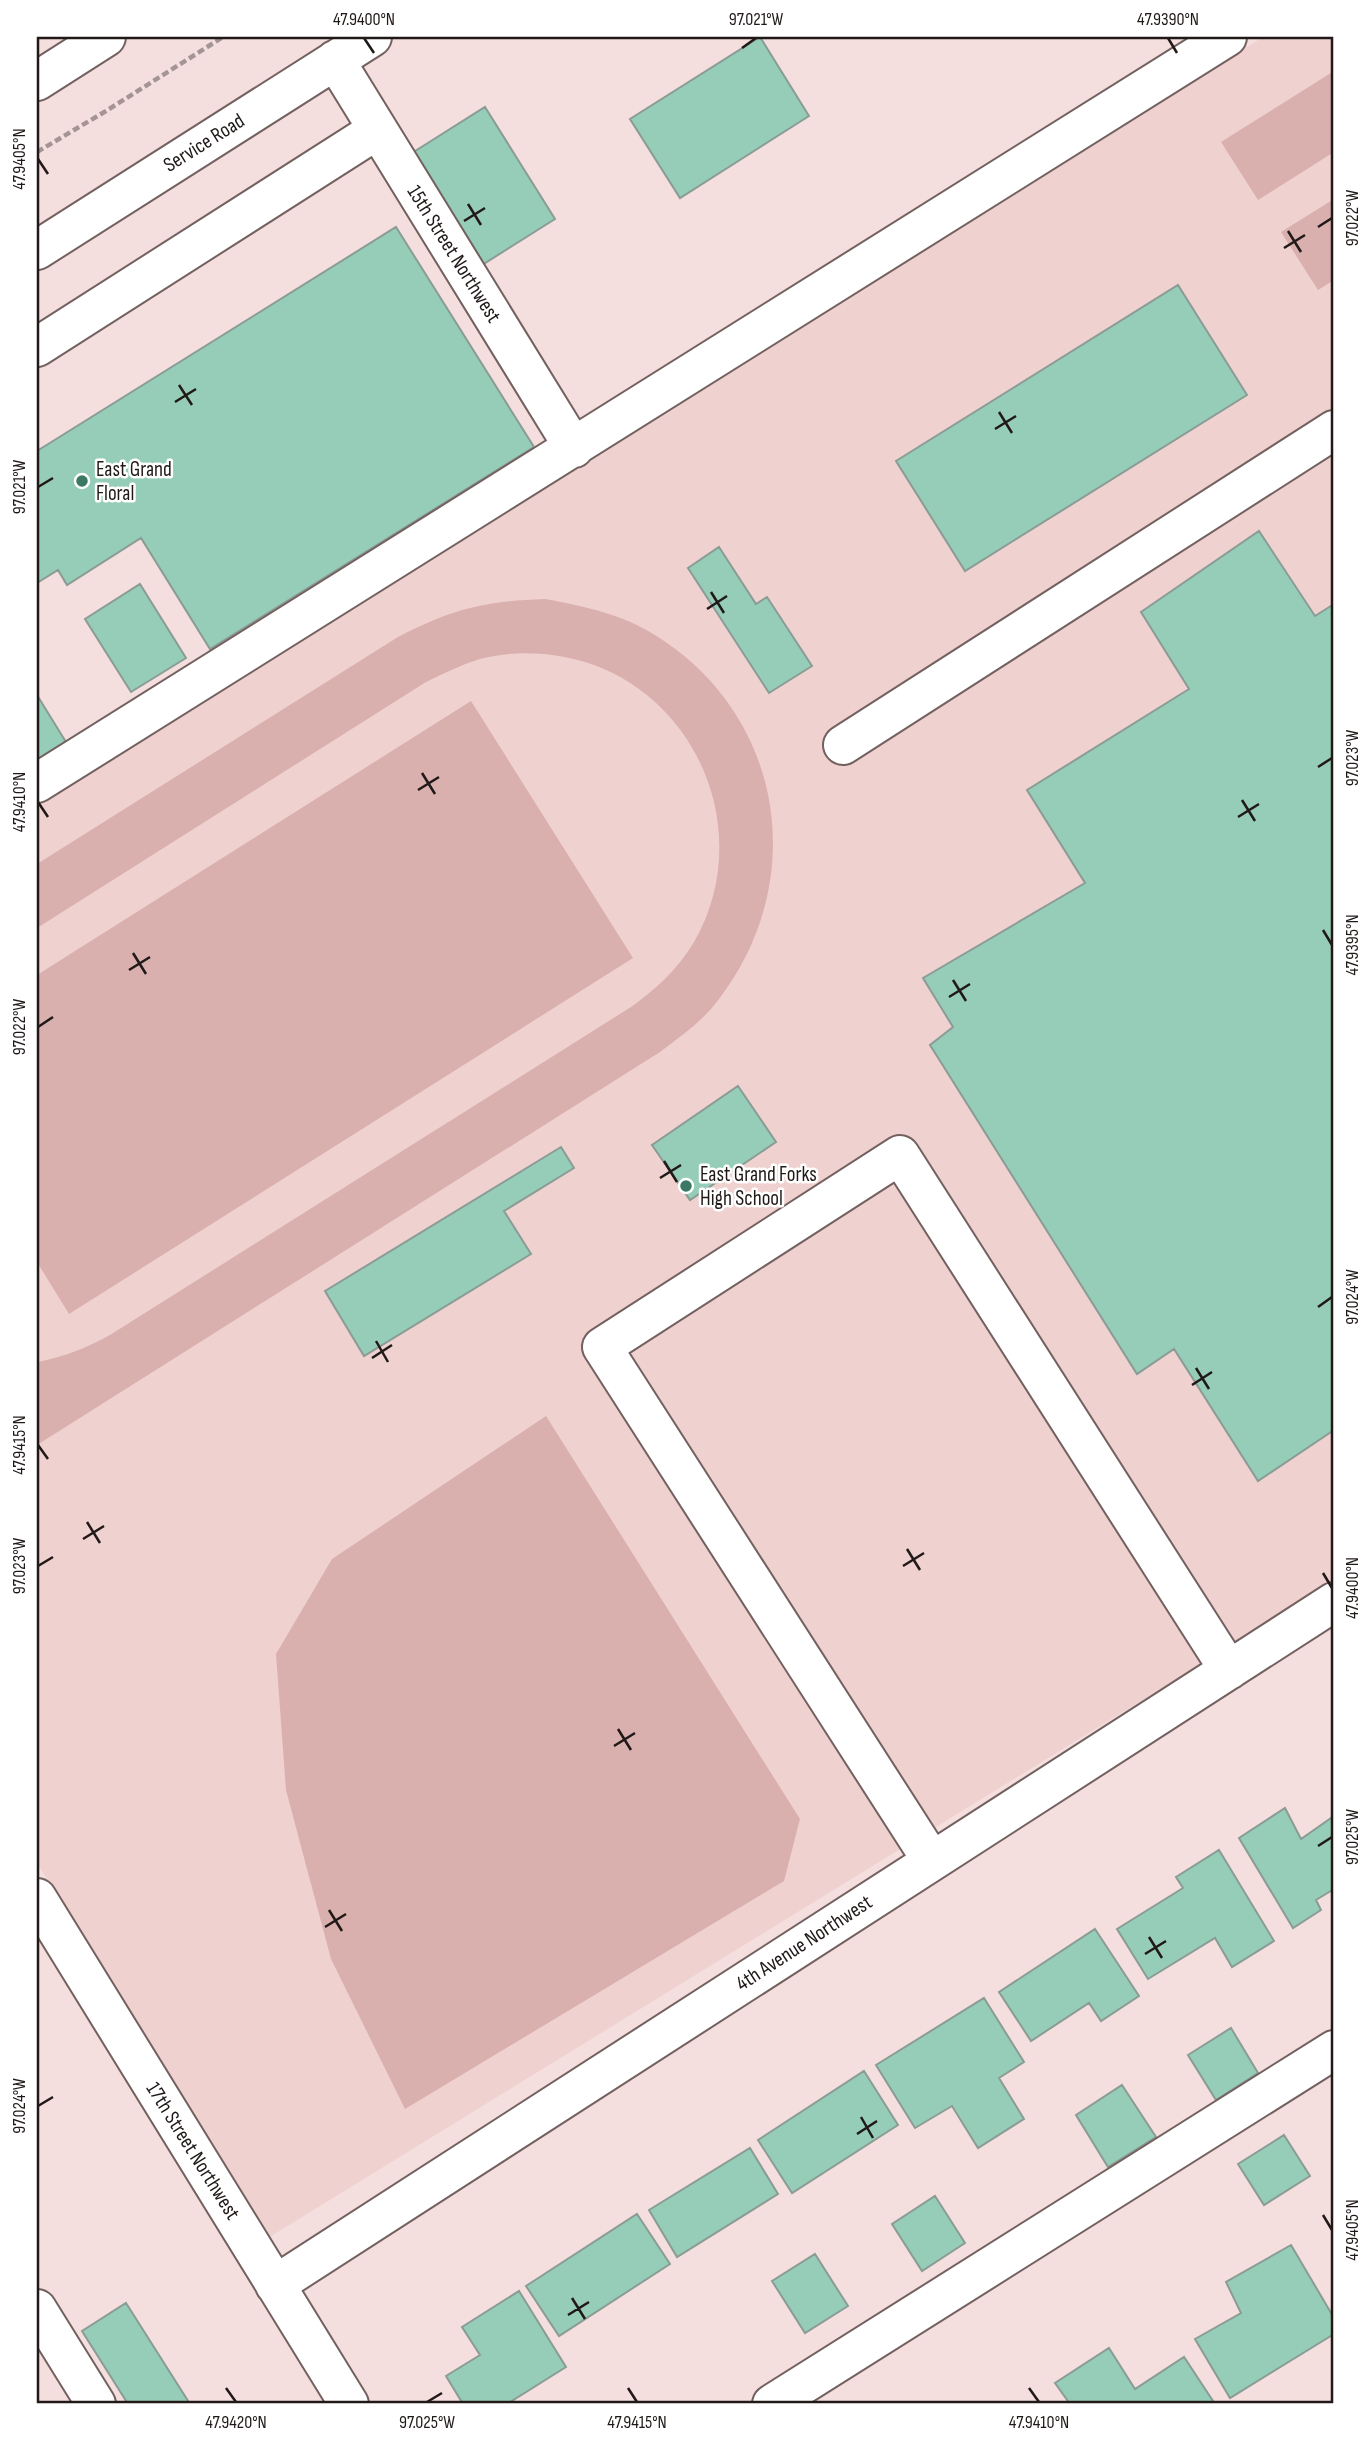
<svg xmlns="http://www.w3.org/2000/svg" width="1371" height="2441" font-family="'Sofia Sans Condensed',sans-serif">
	<rect width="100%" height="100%" fill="#f4dfde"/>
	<path fill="#efd1d0" d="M1263,37H1334V1582L268,2238L37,1863V791Z"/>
	<path fill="#d9b0ae" d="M1334,71V152L1258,200L1221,142Z
		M1334,199V280L1318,290L1281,232Z
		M545,599C583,606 622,614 655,635C784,715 810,880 719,999C703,1021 681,1036 660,1052L37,1445V1362C64,1357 86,1348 110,1335L631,1007C656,989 678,969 694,942C755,837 701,698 585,662C551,652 514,650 480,659C461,665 444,673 426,682L37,928V864L398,637C452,609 484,601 545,599Z
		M471,701L633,958L69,1314L37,1262V975Z
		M546,1416L800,1819L784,1881L405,2109L331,1959L286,1790L276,1654L332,1559Z"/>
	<path fill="#96cdb9" stroke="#8a9c95" stroke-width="2" d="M760,37L809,116L680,198L630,119Z
		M485,107L555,219L482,265L412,153Z
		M396,227L534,447L210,649L141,538L67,585L58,570L37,583V451Z
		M1178,285L1247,395L965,571L896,461Z
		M1259,531L1315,616L1334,604V1430L1258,1481L1174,1349L1137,1374L930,1045L953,1027L923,978L1085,883L1027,790L1189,689L1141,612Z
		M719,547L756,604L767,597L812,666L769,693L688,568Z
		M140,584L186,658L131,692L85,619Z
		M37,695L69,747L37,767Z
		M738,1086L776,1142L690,1200L652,1145Z
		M561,1147L574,1168L504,1211L531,1254L364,1356L325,1291Z
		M1285,1808L1301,1839L1334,1816V1889L1316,1900L1321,1910L1293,1928L1239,1838Z
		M1219,1850L1274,1941L1232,1967L1215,1938L1148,1979L1117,1929L1183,1888L1176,1877Z
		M1095,1929L1139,1996L1101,2021L1089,2003L1031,2041L999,1992Z
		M984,1998L1024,2062L999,2078L1024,2119L978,2148L952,2106L915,2128L876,2065Z
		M1231,2028L1258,2073L1216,2100L1188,2055Z
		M864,2071L898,2125L792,2193L758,2140Z
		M1122,2085L1156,2137L1108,2167L1076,2115Z
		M1284,2135L1310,2176L1264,2205L1238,2164Z
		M750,2148L778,2194L677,2257L649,2210Z
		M935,2196L965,2243L922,2271L892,2224Z
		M637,2214L670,2264L559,2336L526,2286Z
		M1291,2245L1334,2318V2334L1230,2398L1195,2339L1241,2313L1226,2282Z
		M815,2254L848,2306L805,2333L772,2281Z
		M519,2291L566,2367L507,2404H463L446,2376L480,2355L462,2327Z
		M126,2303L190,2404H128L82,2331Z
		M1109,2348L1135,2389L1184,2357L1215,2404H1070L1055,2383Z"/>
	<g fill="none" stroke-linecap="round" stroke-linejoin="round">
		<defs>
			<path id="minor" d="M335,60L574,448
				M37,250L372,37
				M37,347L377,130
				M843,745L1334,430
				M37,783L1227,37
				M932,1861L602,1347L900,1155L1229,1670
				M37,1898L349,2404
				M275,2285L1334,1602
				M37,2309L96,2404
				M772,2404L1334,2050"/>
			<path id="major" d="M37,81L106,37"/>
		</defs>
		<use href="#minor" stroke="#736160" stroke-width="42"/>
		<use href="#major" stroke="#736160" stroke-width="42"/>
		<path stroke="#a49594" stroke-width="4.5" stroke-dasharray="7 3.5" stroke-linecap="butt" d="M37,152L106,111L223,37"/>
		<use href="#minor" stroke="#fff" stroke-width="38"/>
		<use href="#major" stroke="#fff" stroke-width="38"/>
	</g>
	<path fill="none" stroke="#201918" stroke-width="2.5" d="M364,38L374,53M1168,38L1177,53M742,48L756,38M38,159L48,174M468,204L481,225M464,221L485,208M1318,227L1332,218M1288,231L1301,252M1284,248L1305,235M179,385L192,405M175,402L196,389M999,412L1012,433M995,429L1016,416M38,487L53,478M711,592L724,613M707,609L727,596M1318,767L1332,758M422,773L435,794M418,790L439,777M1242,800L1255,821M38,802L48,817M1238,817L1259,804M1323,930L1332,945M133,953L146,974M129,970L150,957M953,980L966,1001M949,997L970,984M38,1027L53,1017M664,1161L677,1182M660,1178L681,1165M1318,1307L1332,1297M376,1341L388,1362M372,1358L392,1345M1196,1368L1209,1389M1192,1385L1212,1372M38,1445L48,1459M87,1522L100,1543M83,1539L104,1526M907,1549L920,1570M38,1566L53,1557M903,1566L924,1553M1323,1573L1332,1588M618,1729L631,1750M614,1746L635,1733M1318,1846L1332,1837M329,1910L342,1931M325,1927L346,1914M1149,1937L1162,1958M1145,1954L1166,1941M38,2106L53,2097M861,2117L873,2138M857,2134L877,2121M1323,2215L1332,2230M572,2298L585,2319M568,2315L589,2302M226,2388L236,2402M628,2388L637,2402M1029,2388L1039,2402M427,2402L442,2393"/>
	<g fill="#3b7965" stroke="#fff" stroke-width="2.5">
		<circle cx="82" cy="481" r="7"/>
		<circle cx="686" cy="1186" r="7"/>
	</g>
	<g text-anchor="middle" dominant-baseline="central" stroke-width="5" stroke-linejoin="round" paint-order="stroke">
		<g font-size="21" fill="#201918" stroke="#fff">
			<text transform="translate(204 143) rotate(-32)">Service Road</text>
			<text transform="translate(454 254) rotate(58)">15th Street Northwest</text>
			<text transform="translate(804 1943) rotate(-33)">4th Avenue Northwest</text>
			<text transform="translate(193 2151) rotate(58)">17th Street Northwest</text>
		</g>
		<g font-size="21" fill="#201918" stroke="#fff" text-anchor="start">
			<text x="96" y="469">East Grand<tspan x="96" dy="24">Floral</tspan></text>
			<text x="700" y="1174">East Grand Forks<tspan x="700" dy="24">High School</tspan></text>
		</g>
	</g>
	<rect width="1371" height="2441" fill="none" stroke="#ffffff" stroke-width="77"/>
	<rect x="38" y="38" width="1294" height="2364" fill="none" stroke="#201918" stroke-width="2.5"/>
	<g font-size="18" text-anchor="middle" fill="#201918">
		<text x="364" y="25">47.9400°N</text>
		<text x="756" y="25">97.021°W</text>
		<text x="1168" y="25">47.9390°N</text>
		<text transform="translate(19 159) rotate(-90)" y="6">47.9405°N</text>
		<text transform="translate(1352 218) rotate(-90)" y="6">97.022°W</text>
		<text transform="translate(19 487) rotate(-90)" y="6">97.021°W</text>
		<text transform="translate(1352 758) rotate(-90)" y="6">97.023°W</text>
		<text transform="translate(19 802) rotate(-90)" y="6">47.9410°N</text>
		<text transform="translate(1352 945) rotate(-90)" y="6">47.9395°N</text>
		<text transform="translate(19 1027) rotate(-90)" y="6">97.022°W</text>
		<text transform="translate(1352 1297) rotate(-90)" y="6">97.024°W</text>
		<text transform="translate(19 1445) rotate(-90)" y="6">47.9415°N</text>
		<text transform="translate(19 1566) rotate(-90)" y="6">97.023°W</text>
		<text transform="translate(1352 1588) rotate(-90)" y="6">47.9400°N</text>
		<text transform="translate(1352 1837) rotate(-90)" y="6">97.025°W</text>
		<text transform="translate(19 2106) rotate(-90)" y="6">97.024°W</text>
		<text transform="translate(1352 2230) rotate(-90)" y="6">47.9405°N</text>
		<text x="236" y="2428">47.9420°N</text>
		<text x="427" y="2428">97.025°W</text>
		<text x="637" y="2428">47.9415°N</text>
		<text x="1039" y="2428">47.9410°N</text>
	</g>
</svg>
